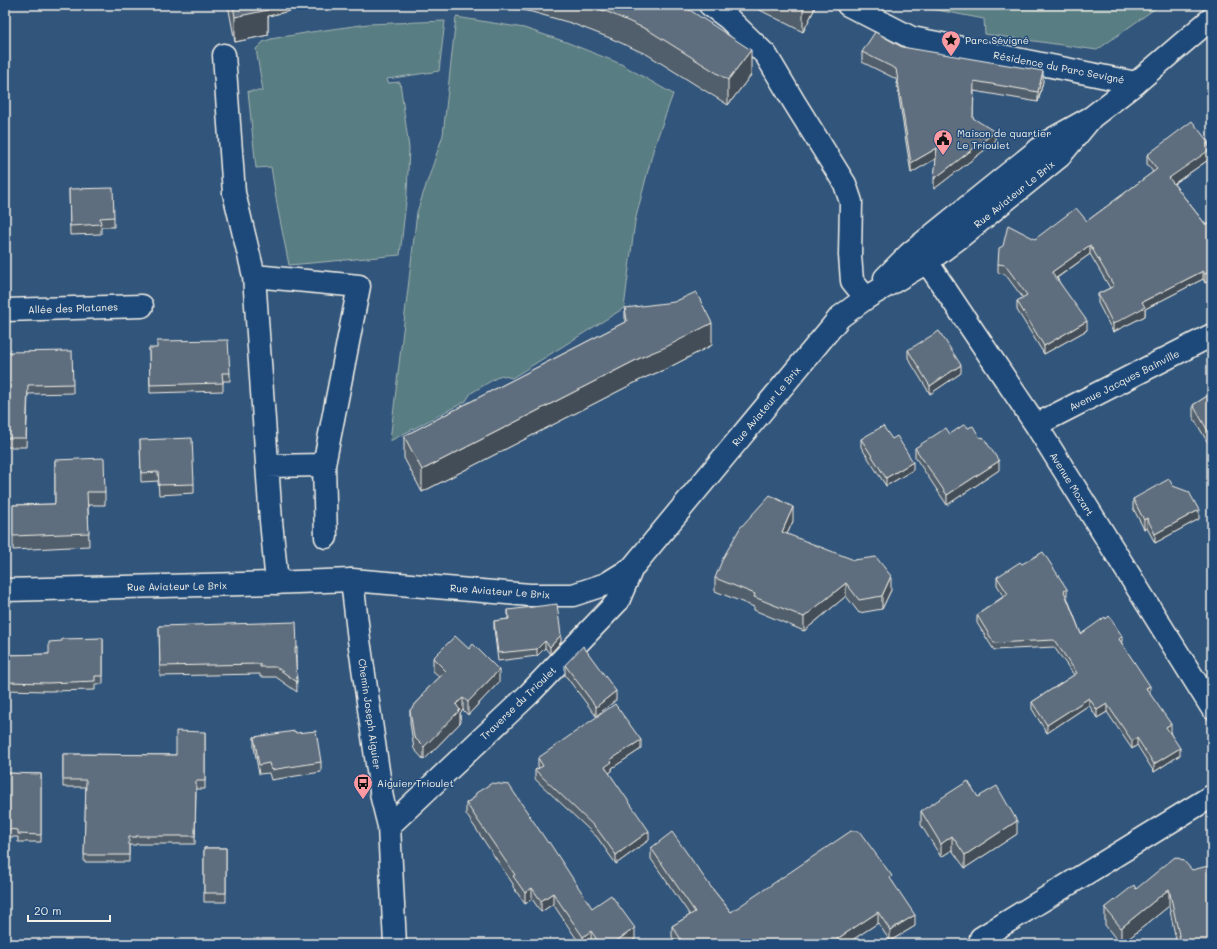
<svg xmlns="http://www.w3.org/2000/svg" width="1217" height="949" font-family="Mali,sans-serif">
	<rect width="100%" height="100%" fill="#32557b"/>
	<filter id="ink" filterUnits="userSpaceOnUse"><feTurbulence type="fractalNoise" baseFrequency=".025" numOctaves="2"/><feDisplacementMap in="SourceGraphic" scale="8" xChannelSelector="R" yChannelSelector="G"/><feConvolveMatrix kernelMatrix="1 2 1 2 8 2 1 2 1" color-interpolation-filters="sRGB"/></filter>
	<g filter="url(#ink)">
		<path fill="#597d82" stroke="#a6b7b5" d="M923,5H1160L1097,50L985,34L984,19L932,9Z
			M456,17L524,28L566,42L621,64L673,94L654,147L635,221L624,308L512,378L501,375L471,393L466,401L390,441L417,212L443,135Z
			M445,21L439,71L387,79L388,83L400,82L409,148L407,193L400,255L289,265L278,210L271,167L256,168L248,91H263L256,49L263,42L271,39L311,32L368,24Z"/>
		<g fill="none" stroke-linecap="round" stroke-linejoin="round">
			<defs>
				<path id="minor" d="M710,5L729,19L766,55L794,102L845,184L851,202L850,255L852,281L866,298
					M848,5L912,38L1136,83
					M224,55L234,193L254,276L271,521L277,583
					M927,262L1036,425L1212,708
					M254,276L359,286L324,465L326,537
					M5,310L142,306
					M1036,425L1212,335
					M267,466L324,465
					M352,580L359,640L382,798L389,826L395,944
					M389,826L529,694L618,601L632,568
					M981,938L1212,796"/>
				<path id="major" d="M885,278L909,254L1049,141L1092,117L1136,83L1212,18
					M5,590L242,584L352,580L530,595H573L606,584L632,568L840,317L866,298L927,262L959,238L1059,157L1092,117"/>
			</defs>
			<use href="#minor" stroke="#f4f1e8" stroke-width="25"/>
			<use href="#major" stroke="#f4f1e8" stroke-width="25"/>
			<use href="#minor" stroke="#1f4a7a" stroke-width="22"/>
			<use href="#major" stroke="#1f4a7a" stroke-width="22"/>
		</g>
		<path fill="#515f6c" stroke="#f4f1e8" d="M228,5H320L311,6L268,16V35L235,42Z
			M494,5H687L685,7L751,75L728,105L648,55L610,38L571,23L532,12Z
			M750,5H814V10L803,32Z
			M902,47L1043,81L1038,102L974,91L973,119L995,142L934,189L936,158L911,173L896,79L862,62V52Z
			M1209,147L1211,158L1174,184L1206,225L1212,222V279L1205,283L1203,279L1145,309V316L1113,332L1098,303V294L1110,288L1090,254L1057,278L1087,330L1044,354L1017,310V301L1023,298L1005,274L998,273V264L1035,239L1087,221L1153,172L1147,164V155Z
			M69,189L114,217V227H101V234L70,235Z
			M625,308L712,345L666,369L644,378L422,492L404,458V436L625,322Z
			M149,348L230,373V381H223V391L150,393Z
			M908,350L961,373L930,394L908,358Z
			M5,352L73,384V393L28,394L26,447H7V402H5Z
			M1212,393V450L1193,417V405Z
			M950,434L999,470L947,505L915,457V448Z
			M861,439H892L913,470L886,486L861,447Z
			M140,440L194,484V493L159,495L158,481L141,482Z
			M55,460L105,492V505H88L89,546L13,550V505L55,504Z
			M1173,486L1199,519L1155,543L1147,528L1144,529L1133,508V499Z
			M793,521L787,534L891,590L882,609L859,613L846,596L804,631L754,610V607L715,591V578Z
			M1022,564L1067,597L1081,634L1122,643L1171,732H1170L1180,755L1154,772L1137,745L1132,749L1107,712L1097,718L1089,705L1047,733L1032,709V702L1074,675L1054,647L994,650L977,623V615L1004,596L997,585V577Z
			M508,610L561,642L550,654L545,648L537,656L498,661L494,628V621L508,619Z
			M159,626L297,647V657H296L297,692L276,677H260V674L160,676Z
			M5,638L6,655L49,654L62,641L103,638V684H95V690L48,691L5,690Z
			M433,658L499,682L468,715L463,710L460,713V723L424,760L414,749L410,723V710L423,696V693L440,677L433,671Z
			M565,665L616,700L596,716L565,675Z
			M205,732V789H196L195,844H136V845H129V862H84L86,787H63V754L176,755Z
			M296,733L321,762V772L271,780L269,773L259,774L254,747V737Z
			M641,749L612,768V771L609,773L649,840L616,864L597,837L535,779V770L539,768L538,767V758Z
			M5,773L41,774V842H18V837H5Z
			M978,797L1017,834L965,868L952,850L941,857L921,825V811Z
			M474,798L592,908L635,939L627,944H592L591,942L588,944H580L553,904L541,912L532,899L525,904L513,887V884L466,814V803Z
			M204,848H226V902H204Z
			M651,848L711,887L731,912L892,881L915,926L890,941L878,923L846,944H677L672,937V926L690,915L651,859Z
			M1192,870L1212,944H1177L1169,906L1122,944H1120L1105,925V908L1136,889Z"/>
		<path fill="#424d58" stroke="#f4f1e8" d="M264,5H311V6L268,16V35L235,42V17Z
			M804,5H814V10L803,32V7Z
			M751,50V75L728,105V80Z
			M1043,71V81L1038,102V92Z
			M995,132V142L934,189V179Z
			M1209,143V150L1211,149V158L1169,187V178Z
			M937,148V158L911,173V163Z
			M1090,245V254L1052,281V272Z
			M1212,270V279L1205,283V274Z
			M1203,271V279L1145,309V316L1113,332V324L1142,302Z
			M1087,321V330L1044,354V346Z
			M712,323V345L666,369L644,378L422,492V470L644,356Z
			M961,365V373L930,394V386Z
			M999,461V470L947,505V495Z
			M913,462V470L886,486V478Z
			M793,507V521L782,545V532Z
			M1199,510V519L1155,543V534Z
			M1147,518V528L1144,529V520Z
			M891,576V590L882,609V596Z
			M846,583V596L804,631V617Z
			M1067,589V597L1064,599V591Z
			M561,635V642L550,654V647Z
			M1122,636V644L1119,639Z
			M545,641V648L537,656V649Z
			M499,670V682L468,715V702Z
			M1150,686V694L1146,688Z
			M616,691V700L596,716V707Z
			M463,698V710L460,713V723L424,760V747L456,704Z
			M1089,698V705L1047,733V725Z
			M1107,704V712L1097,718V710Z
			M1171,724V732L1166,735V727Z
			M1137,738V745L1132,749V741Z
			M641,740V749L612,768V771L605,776V767L610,760Z
			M1180,748V755L1154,772V764Z
			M1017,821V834L965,868V855Z
			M649,831V840L616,864V855Z
			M952,836V850L941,857V844Z
			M532,888V899L525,904V893Z
			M1169,889V906L1122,944H1121V928Z
			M553,893V904L541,912V901Z
			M878,912V923L846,944H837V939Z
			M915,915V926L890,941V930Z
			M635,928V939L627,944H612Z
			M591,931V942L588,944H583V937Z"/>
		<path fill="#5e6e7e" stroke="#f4f1e8" d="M233,5H267L268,10L235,17Z
			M589,5H682L751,50L728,80L648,30L610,13Z
			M875,32L902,47L1043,71L1038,92L974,81L973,118L995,132L934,179L937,148L911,163L896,69L862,52Z
			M1192,121L1209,143L1207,144L1211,149L1169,178L1206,225L1212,222V270L1205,274L1203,271L1142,302L1145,307L1113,324L1098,294L1114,286L1090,245L1052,272L1087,321L1044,346L1017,301L1027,295L1005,265L998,264L999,248L1003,246L1008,225L1035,239L1076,208L1087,221L1157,169L1147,155Z
			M113,188L114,217L100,218L101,224L70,226L69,189Z
			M696,292L712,323L666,347L644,356L422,470L404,436L627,321L625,308L674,302Z
			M939,331L961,365L930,386L908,350Z
			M228,340L230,373H222L223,383L150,385L149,348H157V341Z
			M72,351L73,384L28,385L26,438H7V392L5,393V352Z
			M1212,393V438L1193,405Z
			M965,424L968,428L973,426L980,438L983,437L999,461L947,495L915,448L946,428L950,434Z
			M883,426L892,439L897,436L913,462L886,478L861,439Z
			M192,438L194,484L159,485L158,472L141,473L140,440Z
			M104,458L105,492H87L89,533L13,536V505L55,504V460Z
			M1169,479L1173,486L1189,492L1199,510L1155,534L1147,518L1144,520L1133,499Z
			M770,495L793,507L782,532L854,560L876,557L891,576L882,596L859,600L846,583L804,617L754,597L755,594L715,578L723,558L740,528Z
			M1043,552L1067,589L1064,591L1081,634L1105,617L1106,619L1109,616L1122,636L1119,639L1150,686L1146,688L1171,724L1166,727L1180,748L1154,764L1137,738L1132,741L1107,704L1097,710L1089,698L1047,725L1032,702L1077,673L1054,640L994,643L977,615L1008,594L997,577L1020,562L1022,564Z
			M557,604L561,635L550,647L545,641L537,649L498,653L494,621L509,619L508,610Z
			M296,622L297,647L295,648L297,682L276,667H260V664L160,666L159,626Z
			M455,636L469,649L473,644L499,670L468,702L463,698L456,704L460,710L424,747L414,737L410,710L423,696V693L446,671L433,658Z
			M5,638H6V655L49,654V642L62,641V639L103,638V676H95V681L48,683L5,682Z
			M583,646L616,691L596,707L565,665Z
			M615,704L641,740L610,760L612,762L605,767L649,831L616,855L597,829L535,770L543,766L538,758Z
			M176,731L205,732V781H196L195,836H136V837H129V855H84L86,780H63V754L176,755Z
			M295,731L296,733L316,731L321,762L271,770L269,763L259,765L254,737Z
			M5,773L41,774V835L18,834V830L5,829Z
			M968,781L978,797L997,786L1017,821L965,855L952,836L941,844L921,811Z
			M492,783L509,785L548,843L549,842L592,908L611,895L635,928L612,944H600L591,931L583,937L553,893L541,901L532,888L525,893L513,876L515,875L466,803L474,798L476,793Z
			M851,831H859L892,876L890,878L915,915L890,930L878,912L837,939L840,944H684L672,926L695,912L651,848L672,832L711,887L731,912Z
			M204,848H226V893H204Z
			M1175,857L1183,860L1192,870L1212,865V944H1181L1169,889L1121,928L1105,908L1134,885L1136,889Z"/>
	</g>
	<defs>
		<symbol id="sight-pin" viewBox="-11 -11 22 30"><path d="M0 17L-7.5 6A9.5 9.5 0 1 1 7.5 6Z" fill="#ff9aa2" stroke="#1f4a7a"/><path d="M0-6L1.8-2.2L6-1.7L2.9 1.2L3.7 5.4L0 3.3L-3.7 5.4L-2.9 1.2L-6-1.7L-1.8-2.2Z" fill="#111"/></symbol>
		<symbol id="civic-pin" viewBox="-11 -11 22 30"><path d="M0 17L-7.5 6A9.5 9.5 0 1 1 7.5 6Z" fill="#ff9aa2" stroke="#1f4a7a"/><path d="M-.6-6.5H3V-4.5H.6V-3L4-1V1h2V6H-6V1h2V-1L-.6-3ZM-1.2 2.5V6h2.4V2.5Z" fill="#111"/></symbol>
		<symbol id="bus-pin" viewBox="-11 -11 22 30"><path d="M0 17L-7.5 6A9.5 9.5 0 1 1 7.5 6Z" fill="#ff9aa2" stroke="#1f4a7a"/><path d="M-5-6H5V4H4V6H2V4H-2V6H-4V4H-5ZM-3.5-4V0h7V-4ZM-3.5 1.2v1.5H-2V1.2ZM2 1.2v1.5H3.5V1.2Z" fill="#111"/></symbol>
	</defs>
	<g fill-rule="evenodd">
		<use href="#sight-pin" x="940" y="29" width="22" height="30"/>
		<use href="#civic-pin" x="932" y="128" width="22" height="30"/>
		<use href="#bus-pin" x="352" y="772" width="22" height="30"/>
	</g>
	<g text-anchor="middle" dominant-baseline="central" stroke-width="3" stroke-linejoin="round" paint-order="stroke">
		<g font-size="10" fill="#f4f1e8" stroke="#1f4a7a" text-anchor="start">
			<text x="965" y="40">Parc Sévigné</text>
			<text x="957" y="133">Maison de quartier<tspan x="957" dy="12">Le Trioulet</tspan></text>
			<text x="377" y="783">Aiguier Trioulet</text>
		</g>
		<g font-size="10" fill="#f4f1e8" stroke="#1f4a7a">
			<text transform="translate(1059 67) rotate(11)">Résidence du Parc Sevigné</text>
			<text transform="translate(1014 194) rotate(-39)">Rue Aviateur Le Brix</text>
			<text transform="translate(73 308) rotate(-2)">Allée des Platanes</text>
			<text transform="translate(1124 380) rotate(-27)">Avenue Jacques Bainville</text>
			<text transform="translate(766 406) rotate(-50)">Rue Aviateur Le Brix</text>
			<text transform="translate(1072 484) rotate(58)">Avenue Mozart</text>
			<text transform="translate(177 586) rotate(-1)">Rue Aviateur Le Brix</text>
			<text transform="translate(500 591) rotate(4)">Rue Aviateur Le Brix</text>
			<text transform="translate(518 703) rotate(-44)">Traverse du Trioulet</text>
			<text transform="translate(370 714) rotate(82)">Chemin Joseph Aiguier</text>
		</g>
	</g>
	<rect width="1217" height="949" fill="none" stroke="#1f4a7a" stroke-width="20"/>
	<rect x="10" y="10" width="1197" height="929" fill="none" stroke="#f4f1e8" stroke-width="1.5" filter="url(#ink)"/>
	<path d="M28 915v6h82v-6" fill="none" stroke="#f4f1e8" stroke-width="2"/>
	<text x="34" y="915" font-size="12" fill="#f4f1e8" stroke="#1f4a7a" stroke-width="3" paint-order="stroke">20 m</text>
</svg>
